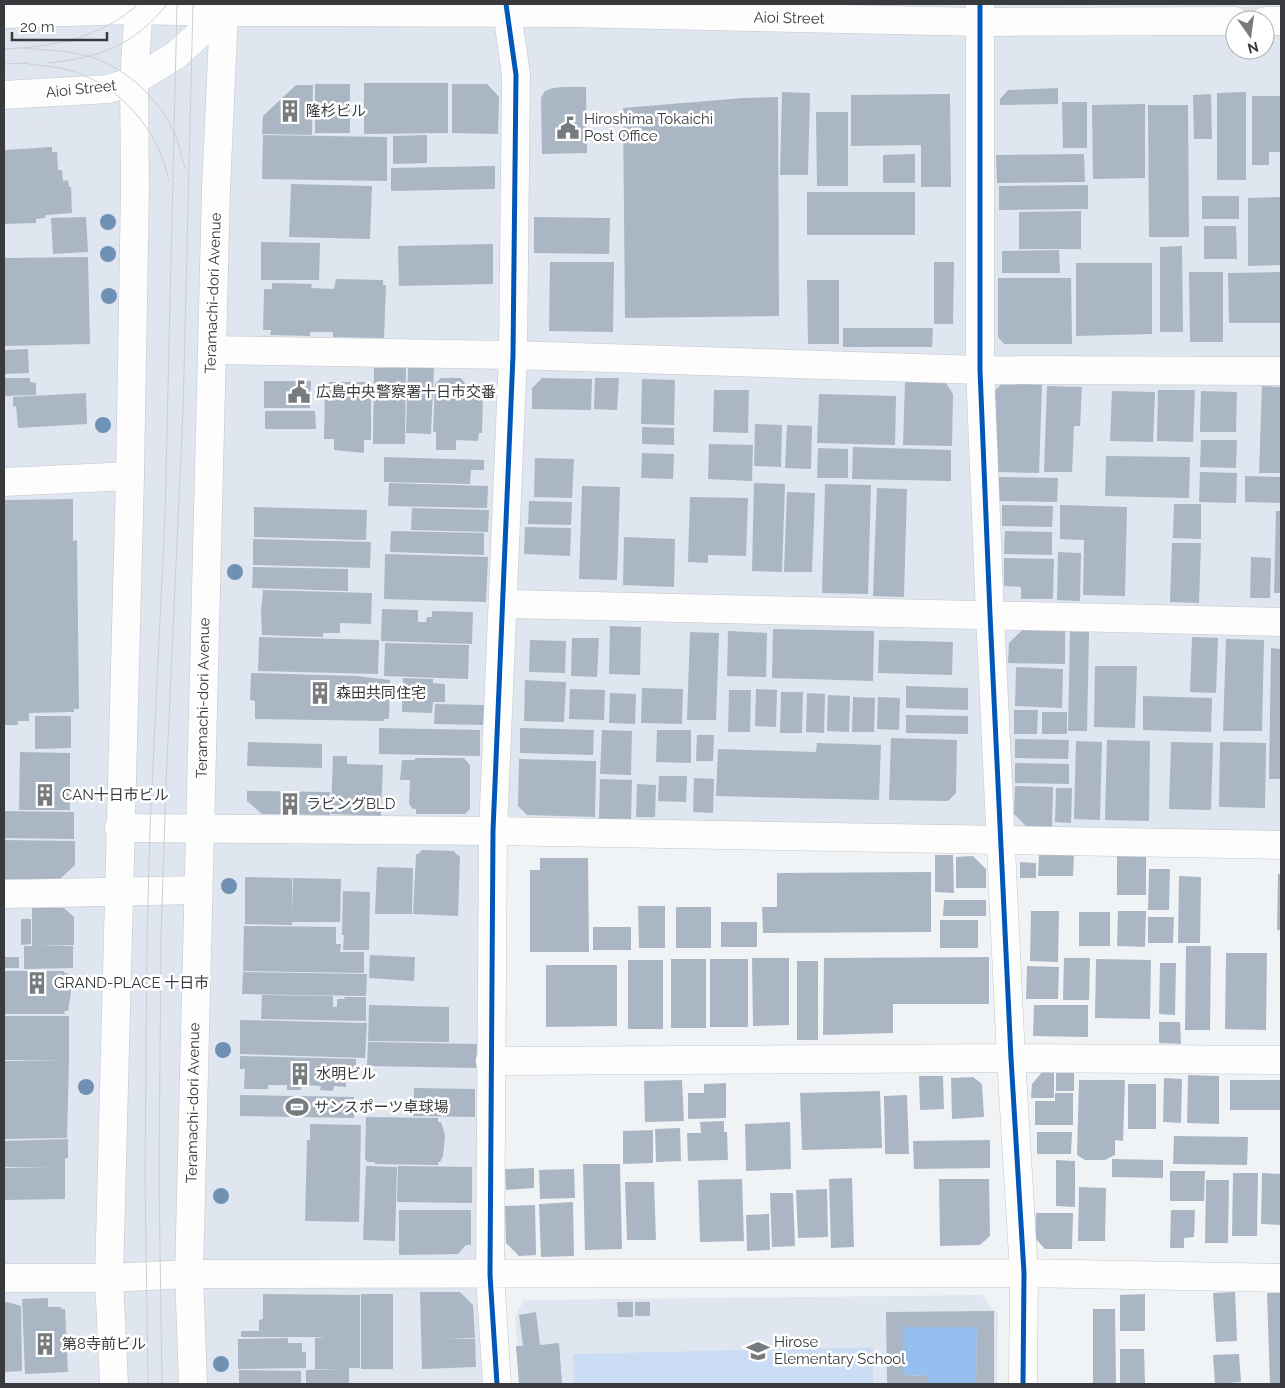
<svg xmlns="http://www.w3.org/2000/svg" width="1285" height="1388" font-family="Raleway,'Noto Sans JP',sans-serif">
	<rect width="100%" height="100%" fill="#f0f3f6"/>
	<path fill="#dfe6ef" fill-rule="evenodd" d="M4,4H1281V844L500,833L496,1384H4ZM1235,20H1265V50H1235Z
		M981,1295L998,1314L997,1384H520L515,1317L524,1300Z"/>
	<path fill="#cbddf4" d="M873,1347V1384H574L573,1354Z"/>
	<path fill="#96beef" d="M903,1327H977L976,1384H927V1376L903,1375Z"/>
	<path fill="#abb6c4" d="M364,83H448V133L364,134Z
		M315,84H350V133H315Z
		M452,84H487L499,97L498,134L452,133Z
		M296,85H313L312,135L262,134L263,116Z
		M563,87H586L587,153L542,154L541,98L545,91L553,88Z
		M1058,88V104L1000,105V99L1008,90Z
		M782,92L810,93L808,175H780Z
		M1246,92V180H1217V93Z
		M950,94L951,187H921V145L851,146V95Z
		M1211,94L1212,139H1194L1193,95Z
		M1252,96H1281V152H1269V165H1252Z
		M778,97L779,316L625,318L623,108L743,98Z
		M1062,102H1087V148H1063Z
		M1145,104V178L1093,179L1092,105Z
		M1148,105H1188L1189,237H1149Z
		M816,112H848V186H817Z
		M263,135L387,137V181L262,179Z
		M427,135V163L393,164V136Z
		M52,147V152H57L58,170H62L63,181L68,180L69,187H71L72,213L46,215L45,218L36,219V223L4,224V150Z
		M915,154V183H883V155Z
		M1084,154L1085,182L997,183L996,155Z
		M495,166V189L391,191V168Z
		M291,184L372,186L370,239L289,237Z
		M1088,185V209L999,210V186Z
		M807,192H915V235H807Z
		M1202,196H1239V219H1202Z
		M1281,197V265L1248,266V198Z
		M1081,211V249H1019V212Z
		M86,217L88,252L53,254L51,218Z
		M534,217L610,218L609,254L534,253Z
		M1204,226H1236L1237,259H1204Z
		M261,242L320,243L319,280H261Z
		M493,244V284L399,286L398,246Z
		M1182,246L1183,332H1160V247Z
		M1059,250L1060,273H1002V251Z
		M88,257L90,344L4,346V258Z
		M550,262H614L613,332L549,331Z
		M934,262H954L953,324H934Z
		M1076,263H1152V334L1076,336Z
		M1189,272H1223V342H1190Z
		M1281,272V323H1229L1228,273Z
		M998,278H1071L1072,344H1004L998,337Z
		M336,279L383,280V285H386L384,338L333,337V332H310V336L270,335L271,330H263L264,289H272V283L312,284L311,288L334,289Z
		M807,280H839V344H808Z
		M843,328H933L932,347H843Z
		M28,349L29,373L4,374V350Z
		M374,368H406L405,444H373Z
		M408,368H434L431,434L406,433Z
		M4,378H30V382L36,383V395L4,396Z
		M441,378H461L466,385H477L483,392L482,433H479L478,441L456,440V450H436V432H433L435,384Z
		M542,378L592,379L591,410L532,409V388Z
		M595,378H619L617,410L594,409Z
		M642,379L675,380L674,425L641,424Z
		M264,381H311L310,408H264Z
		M329,382H368V388H371V440H364V453L334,450V439H324L325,387H329Z
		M905,382L946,383L953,394L952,446L903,445Z
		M1004,382L1042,385L1039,473L997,472L994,391Z
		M1047,386L1082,387L1080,426H1074L1072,472H1044Z
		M1262,386L1281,387V473H1259Z
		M714,390H749L748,433L713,432Z
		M1158,390H1195L1193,442L1157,441Z
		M1112,391L1155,392L1153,442L1110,441Z
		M1201,391L1237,392L1236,432H1200Z
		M86,393L87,424L18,428L16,406L13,407V397Z
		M819,394L896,396L895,445L817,443Z
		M265,411H315L316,429H265Z
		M755,424L782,425L781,467L754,466Z
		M787,425L812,426L811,469L785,468Z
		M642,427L674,428V445L642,444Z
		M1201,440H1237L1236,468L1200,467Z
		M709,444L753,445L752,481L708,479Z
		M853,447L951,450V481L852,479Z
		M818,448L848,449V478H817Z
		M642,453L674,454L673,479L641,478Z
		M1106,456L1190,457L1189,498L1105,496Z
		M384,457L484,460V470H471L470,484L384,482Z
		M535,458L574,459L572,498L534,497Z
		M1200,472L1237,473L1236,503L1199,502Z
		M1245,476L1281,477V503L1245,502Z
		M999,477L1058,478L1057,502L998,501Z
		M389,483L488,486L487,508L388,506Z
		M754,483L785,484L782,572L752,571Z
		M825,484L871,485L868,594L822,593Z
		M582,486L620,487L617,580L579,579Z
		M877,488L907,489L904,597L873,596Z
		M787,492L815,493L812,572H784Z
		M690,497L748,498L746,556L708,555V563L688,562Z
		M73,499V541L77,540L79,709H74V712L29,713V721H18V725H4V500Z
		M529,501L572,502L571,525L528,524Z
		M1174,504H1201V539L1173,538Z
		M1002,505L1053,506L1052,527L1002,526Z
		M1060,505L1127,507L1125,596L1083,595L1084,540L1060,539Z
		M254,507L367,510L366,540L254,537Z
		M412,508L489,510L488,532L411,530Z
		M1276,511H1281V593H1274Z
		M525,527L571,528L570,556L524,554Z
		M391,531L484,533V555L390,552Z
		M1005,531L1052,532V555L1004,554Z
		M624,537L675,539L674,587L623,585Z
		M253,539L371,542L370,568L253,565Z
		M1172,543H1201L1199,603L1170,602Z
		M1058,552L1081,553L1080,601L1057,600Z
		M385,554L488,557L486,602L384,599Z
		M1251,557L1271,558L1270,598H1250Z
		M1004,558L1054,559L1053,599H1021V587L1004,586Z
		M253,567L348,569V591L252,588Z
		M263,590L372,593L371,624L340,623V633H323V637L262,635L261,612Z
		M382,609L418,610V622H426L427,617H432V611L473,612L472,644L381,641Z
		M610,626L641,627L640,675L609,674Z
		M773,629L874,631L873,681L772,678Z
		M1022,630L1065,631V664L1008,663L1009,643Z
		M728,631L767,633L766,677L727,676Z
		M1070,631L1089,632L1087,731H1068Z
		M690,632L719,633L716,720H687Z
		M259,637L379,640L378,674L258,671Z
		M1192,637L1218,638L1216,693L1190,692Z
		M572,638H599L597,677L571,676Z
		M1226,639L1264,640L1262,731H1223Z
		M530,640L566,641L565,673L529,672Z
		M879,640L953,642L952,675L878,673Z
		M385,643L469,645L468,679L384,676Z
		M1271,648L1281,649V779H1269Z
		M1095,666H1137L1135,728L1094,727Z
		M1016,667L1063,669L1062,708L1015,706Z
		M251,673L357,676L390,680L389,719H384V721L255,719V701L250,700Z
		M403,678L433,679V683L445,684V702H433L432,713L402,712Z
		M525,680L566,682L564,722L524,721Z
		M906,686L968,688V710L906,708Z
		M642,688L683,689L682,724L641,723Z
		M570,689L605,690L604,720L569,719Z
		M756,689L777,690L776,727L755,726Z
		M729,690H751L750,732H728Z
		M781,692H803L802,733H780Z
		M610,693L636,694L635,724L609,723Z
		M807,693L825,694L824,733L806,732Z
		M828,695L850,696L849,732L827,731Z
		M1143,696L1212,698L1211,732L1143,730Z
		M853,697L875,698L874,732H852Z
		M878,697L900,698L899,730L877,729Z
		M435,704L485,705L484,725L434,724Z
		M1014,710H1038L1037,734H1014Z
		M1042,712H1067V734H1042Z
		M906,715L968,716V734L906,733Z
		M35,716H71V748L35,749Z
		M379,728L480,730V756L379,754Z
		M520,728L594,730L593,755L520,753Z
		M602,730L632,731L631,775L600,774Z
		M657,730H691V763L656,762Z
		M697,735H714L713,761H696Z
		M891,738L957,740L956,793L948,801L889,800Z
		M1015,739L1069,740L1068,759L1015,758Z
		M1107,740L1150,741L1149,821L1105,820Z
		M1076,741L1102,742L1100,820L1074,819Z
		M248,742L322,744V768L247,766Z
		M1171,742L1213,743L1211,810L1169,809Z
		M1220,742L1266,743L1265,808L1219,807Z
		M817,743L881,745L879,800L716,796L718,749L816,752Z
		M20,752L70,753V810H19Z
		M333,756H347V764L383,765L381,816L331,814Z
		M415,758H464L470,765V809L465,814H416V809H413L409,804L410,780H400L402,760H415Z
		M519,759L596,761L595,817L527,815L518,806Z
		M1015,763L1069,764V784L1015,783Z
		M659,776H687L686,802L658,801Z
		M694,778L714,779L713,813L693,812Z
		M600,779L632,780L631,820L599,819Z
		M637,784L656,785L655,817H636Z
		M1015,786L1053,787L1052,827H1027L1014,814Z
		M1056,788H1072L1071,823L1055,822Z
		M247,791L330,792V815L262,814L247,801Z
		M4,811L74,812V839L4,838Z
		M4,840L75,841V865L60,879H4Z
		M422,850L454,851L457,855L460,856L458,916L413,914L416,854H418Z
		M1039,854H1074L1073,876H1038Z
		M1117,854L1146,855V895H1117Z
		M935,855H953L954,893L935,892Z
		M973,856L986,869V888H956V857Z
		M540,858H588L589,952H530V870H540Z
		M1020,862L1036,863V878H1020Z
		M377,867L413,868L412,914H375Z
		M1149,869H1170L1169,910H1148Z
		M931,872V932L763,933L762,907H777V873Z
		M1278,874H1281V930H1277Z
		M1179,876L1201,877L1200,943H1178Z
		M245,877L292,878V915L293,878L341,879L340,922H292V925L245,924Z
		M343,891L370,892L369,950H343L344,935H342Z
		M944,900H986V916H943Z
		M638,906H665V948H639Z
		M676,907H711V948H676Z
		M32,908H64L74,917V945H36L73,946V968L24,969V946H32Z
		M1031,911H1059L1058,962L1030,961Z
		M1118,911H1146L1145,947L1117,946Z
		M1079,912H1110V946H1079Z
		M1148,917H1174L1173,943H1148Z
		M21,919H31V944L21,945Z
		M940,920H978V948H940Z
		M721,922H757V947H721Z
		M244,926L336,927V944H341L340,952H364V973L243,971Z
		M593,927H631V950H593Z
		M1186,946H1211L1210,1030H1185Z
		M1226,953H1267L1266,1030L1225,1029Z
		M370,955L415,957L414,981L369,978Z
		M4,957H19V968H4Z
		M989,957V1004H893V1033L823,1035L824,958Z
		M752,958H789V1025L753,1026Z
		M1064,958H1090L1089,1000H1063Z
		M671,959H706V1028H671Z
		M710,959H748V1027H710Z
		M1096,959L1151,960L1150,1019L1095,1018Z
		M628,960H663V1029H628Z
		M797,961H818V1040H797Z
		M1160,963H1176L1175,1015L1159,1014Z
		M546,965H617V1026L546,1027Z
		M1027,966L1059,967L1058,999H1026Z
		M4,971H64V973H68L71,993L68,1011H64L65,1014H4Z
		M243,972L367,974L366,996L242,994Z
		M262,995L333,996V1007H337V999H345L344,997H366V1021L261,1019Z
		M369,1005L449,1007V1042L368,1041Z
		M1034,1005H1088V1037L1033,1036Z
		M4,1016H69V1060H4Z
		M240,1020L367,1023L365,1058L240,1054Z
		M1159,1022H1180L1181,1044L1159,1043Z
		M368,1042L477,1044L476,1068L367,1066Z
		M240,1056L356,1059V1080H346V1087L334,1086L333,1091L320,1090L321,1086L301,1085V1090H287V1085H268V1089H244L245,1069H240Z
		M69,1060L67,1138L4,1139V1061Z
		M1043,1071H1054V1098H1031L1032,1084Z
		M1056,1073H1074V1091H1056Z
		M1188,1075L1219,1076V1124L1187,1123Z
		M919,1076H943L944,1109L920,1110Z
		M973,1077L982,1084L984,1117L952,1119L951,1078Z
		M1164,1078L1182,1079L1181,1123L1163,1122Z
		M682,1080L684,1121L645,1122L644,1081Z
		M1079,1080H1125L1123,1141L1115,1140V1155L1105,1160H1085L1077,1155Z
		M1230,1080H1281V1110H1230Z
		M726,1083V1118L688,1119V1093H704V1084Z
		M1128,1084H1156V1129H1128Z
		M414,1088L475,1089V1117L413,1116Z
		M880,1091L882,1148L802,1150L800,1093Z
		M1055,1093H1073V1125H1035V1101H1055Z
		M240,1095L354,1097V1118L240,1116Z
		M907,1095L909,1154H885L884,1096Z
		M366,1117L438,1118V1122H441L445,1135L443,1156L440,1162H438V1165L375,1164V1162H368L365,1159Z
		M724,1121V1132H727L728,1160L688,1161L687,1133H701L700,1122Z
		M790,1122L791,1169L746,1171L745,1124Z
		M310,1124L361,1125L359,1222L305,1221L307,1140H310Z
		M680,1128L681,1161L656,1162L655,1129Z
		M653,1130V1163L623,1164V1131Z
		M1037,1132H1072L1071,1154H1037Z
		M1174,1136L1248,1137L1247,1165L1173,1164Z
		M68,1139V1158H65V1199L4,1200V1168L51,1167H4V1141Z
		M990,1140V1168L914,1169L913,1141Z
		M1112,1159L1163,1160V1178L1112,1177Z
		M1056,1160L1075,1161V1207L1056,1206Z
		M583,1164H620L622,1249L585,1250Z
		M366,1166L397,1167L395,1241L363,1240Z
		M398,1166L472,1167V1203L397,1202Z
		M534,1168V1188L506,1190L505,1169Z
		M574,1169L575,1198L540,1199L539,1170Z
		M1170,1171H1205L1204,1201H1170Z
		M1233,1173H1258L1257,1236H1232Z
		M1262,1173L1281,1174V1225L1261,1224Z
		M852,1178L854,1247L831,1248L829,1179Z
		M742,1179L744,1241L700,1242L698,1180Z
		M939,1179H989L990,1236L980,1245L940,1246Z
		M1206,1180H1229L1228,1243H1205Z
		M625,1182H654L656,1240H627Z
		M1079,1187L1106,1188L1105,1241H1078Z
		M827,1189L828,1237L798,1238L796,1190Z
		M770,1193H793L795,1246L772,1247Z
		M573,1202L574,1256L541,1257L539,1204Z
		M535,1205L536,1255L519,1256L506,1243L505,1206Z
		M399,1210H471V1245H466L458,1254L399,1255Z
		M1171,1210H1195L1194,1237L1184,1238V1248H1170Z
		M1036,1213H1073L1072,1249H1045L1035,1238Z
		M769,1214L770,1250L747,1251L746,1215Z
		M420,1292H460L473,1305L475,1338L446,1339H475L476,1367L422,1369Z
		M1235,1292L1237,1341L1216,1342L1213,1293Z
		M1267,1293H1281V1384H1270Z
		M263,1294L360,1295V1368H349V1384H306V1370L341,1369H315V1338L326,1337H241V1331H259V1320L263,1319Z
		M361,1294H393V1369H361Z
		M1145,1294V1331H1120V1295Z
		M48,1298V1307H61V1309H65L68,1372L25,1374L22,1299Z
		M7,1302L21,1306L22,1371L4,1372V1303Z
		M617,1302H633V1317H618Z
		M635,1302H650V1316H635Z
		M1093,1309H1115L1116,1384H1093Z
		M994,1311V1384H976L977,1327H903V1375L927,1376V1384H887L886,1312Z
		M536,1312L540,1345L559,1343L562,1384H519L516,1346H523L519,1315Z
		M288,1338V1343H302V1352H306V1368L238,1369V1339Z
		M1120,1349H1144L1145,1384H1120Z
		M1239,1354L1241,1382L1215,1384L1213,1355Z
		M239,1370L301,1371V1384H239Z"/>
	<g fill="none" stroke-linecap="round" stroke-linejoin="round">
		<defs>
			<path id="minor" d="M980,4V370L990,614L1011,1058L1024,1273L1023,1384
				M212,350L513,355L980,370L1281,371
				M4,482L130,476
				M503,604L1281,622
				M119,828L493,831L1281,845
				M4,894L198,890
				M490,1061L1011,1058L1281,1060
				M4,1278H109L189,1274L1024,1273L1281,1278
				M497,1384L490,1275L493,831L513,355L516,75L506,4"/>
			<path id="tertiary" d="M224,12L566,13L981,22L1235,21
				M1265,21H1281"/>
			<path id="secondary" d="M134,81L139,4"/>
			<path id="trunk" d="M4,14L131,10L224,12
				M4,95L108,89L134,81L176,55L224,12
				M114,1384L109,1278L130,476L135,187L134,81
				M193,1384L189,1274L216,189L224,12"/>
		</defs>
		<use href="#minor" stroke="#c3c6c8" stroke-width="29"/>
		<use href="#tertiary" stroke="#c3c6c8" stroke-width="29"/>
		<use href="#secondary" stroke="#c3c6c8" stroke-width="29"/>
		<use href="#trunk" stroke="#c3c6c8" stroke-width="29"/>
		<path stroke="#dedfe0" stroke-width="3" stroke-dasharray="1 4" stroke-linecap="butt" d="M46,122L47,141
			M252,198L290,200
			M407,1303L414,1384"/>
		<use href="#minor" stroke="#fdfdfe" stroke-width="28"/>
		<use href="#tertiary" stroke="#fdfdfe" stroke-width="28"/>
		<use href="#secondary" stroke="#fdfdfe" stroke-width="28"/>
		<use href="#trunk" stroke="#fdfdfe" stroke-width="28"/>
		<path stroke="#cdcecf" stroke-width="1" d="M22,48C43,50 65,50 87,56C124,66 158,97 174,132C179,144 182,157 185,169
			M4,49C52,47 102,38 138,4
			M22,63C36,65 50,66 64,69C117,81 159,129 169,181
			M48,63C99,58 135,45 167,4
			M4,64L28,63
			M148,1384L145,1178L147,937L150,828L165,516L177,4
			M162,1384L159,1178L161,937L166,785L183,411L193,4"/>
		<defs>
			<path id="cycleway" d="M980,4V370L990,614L1011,1058L1024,1273L1023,1384
				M497,1384L490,1275L493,831L513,355L516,75L506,4"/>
		</defs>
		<use href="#cycleway" stroke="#fff" stroke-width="8"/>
		<use href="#cycleway" stroke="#0057b8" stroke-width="5"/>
	</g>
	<g fill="#6f91b4">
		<circle cx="108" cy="222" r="8"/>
		<circle cx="108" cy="254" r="8"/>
		<circle cx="109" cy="296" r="8"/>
		<circle cx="103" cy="425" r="8"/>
		<circle cx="235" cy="572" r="8"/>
		<circle cx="229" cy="886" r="8"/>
		<circle cx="223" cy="1050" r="8"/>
		<circle cx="86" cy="1087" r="8"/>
		<circle cx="221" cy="1196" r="8"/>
		<circle cx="221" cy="1364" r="8"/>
	</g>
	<defs>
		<symbol id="building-bare" viewBox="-9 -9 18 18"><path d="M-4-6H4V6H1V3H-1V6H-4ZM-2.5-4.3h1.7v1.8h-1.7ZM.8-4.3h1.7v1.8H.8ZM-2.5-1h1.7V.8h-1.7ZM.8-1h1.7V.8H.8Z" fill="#787b7e" stroke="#fff" stroke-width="2.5" paint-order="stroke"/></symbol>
		<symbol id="civic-bare" viewBox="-9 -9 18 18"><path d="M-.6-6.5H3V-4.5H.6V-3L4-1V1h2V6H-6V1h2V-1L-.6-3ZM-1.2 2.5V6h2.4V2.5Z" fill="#787b7e" stroke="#fff" stroke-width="2.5" paint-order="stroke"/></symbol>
		<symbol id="stadium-bare" viewBox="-9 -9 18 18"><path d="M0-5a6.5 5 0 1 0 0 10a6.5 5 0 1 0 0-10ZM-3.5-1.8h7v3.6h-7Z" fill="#787b7e" stroke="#fff" stroke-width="2.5" paint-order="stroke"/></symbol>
		<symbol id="school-bare" viewBox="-9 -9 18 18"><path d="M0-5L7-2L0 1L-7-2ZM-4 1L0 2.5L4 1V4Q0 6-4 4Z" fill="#787b7e" stroke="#fff" stroke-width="2.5" paint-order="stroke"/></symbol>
	</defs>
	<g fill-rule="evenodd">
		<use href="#building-bare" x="274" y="95" width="32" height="32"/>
		<use href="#civic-bare" x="552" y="112" width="32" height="32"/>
		<use href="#civic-bare" x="283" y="376" width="32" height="32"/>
		<use href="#building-bare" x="304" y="677" width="32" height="32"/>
		<use href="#building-bare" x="29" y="779" width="32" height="32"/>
		<use href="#building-bare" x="274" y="788" width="32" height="32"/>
		<use href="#building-bare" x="21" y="967" width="32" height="32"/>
		<use href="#building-bare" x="284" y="1058" width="32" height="32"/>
		<use href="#stadium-bare" x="281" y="1091" width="32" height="32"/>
		<use href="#building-bare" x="29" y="1328" width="32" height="32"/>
		<use href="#school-bare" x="742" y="1335" width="32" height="32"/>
	</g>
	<g text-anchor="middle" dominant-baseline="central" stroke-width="5" stroke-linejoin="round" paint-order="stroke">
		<g font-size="15" fill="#383a3d" stroke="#fff">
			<text transform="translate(789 18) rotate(1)">Aioi Street</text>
			<text transform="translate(81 89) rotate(-6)">Aioi Street</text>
			<text transform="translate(213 293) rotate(-88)">Teramachi-dori Avenue</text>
			<text transform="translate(203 698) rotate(-89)">Teramachi-dori Avenue</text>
			<text transform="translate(193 1103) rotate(-89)">Teramachi-dori Avenue</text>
		</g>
		<g font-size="15" fill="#383a3d" stroke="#fff" text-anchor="start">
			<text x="306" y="111">隆杉ビル</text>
			<text x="584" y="119">Hiroshima Tokaichi<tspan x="584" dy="17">Post Office</tspan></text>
			<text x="316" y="392">広島中央警察署十日市交番</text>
			<text x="336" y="693">森田共同住宅</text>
			<text x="62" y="795">CAN十日市ビル</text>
			<text x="306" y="804">ラビングBLD</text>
			<text x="54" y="983">GRAND-PLACE 十日市</text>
			<text x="316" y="1074">水明ビル</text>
			<text x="314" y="1107">サンスポーツ卓球場</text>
			<text x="774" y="1342">Hirose<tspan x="774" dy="17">Elementary School</tspan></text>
			<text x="62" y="1344">第8寺前ビル</text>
		</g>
	</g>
	<rect width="1285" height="1388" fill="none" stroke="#383a3d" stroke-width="10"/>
	<g transform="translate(1250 35) rotate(166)"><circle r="24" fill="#ffffff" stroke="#afb0b1"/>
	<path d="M0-4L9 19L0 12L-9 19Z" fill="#787b7e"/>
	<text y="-8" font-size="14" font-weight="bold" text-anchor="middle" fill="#383a3d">N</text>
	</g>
	<path d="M12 32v8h95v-8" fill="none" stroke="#383a3d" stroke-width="2.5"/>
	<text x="20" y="32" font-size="15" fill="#383a3d" stroke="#ffffff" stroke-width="4" paint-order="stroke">20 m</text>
</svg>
